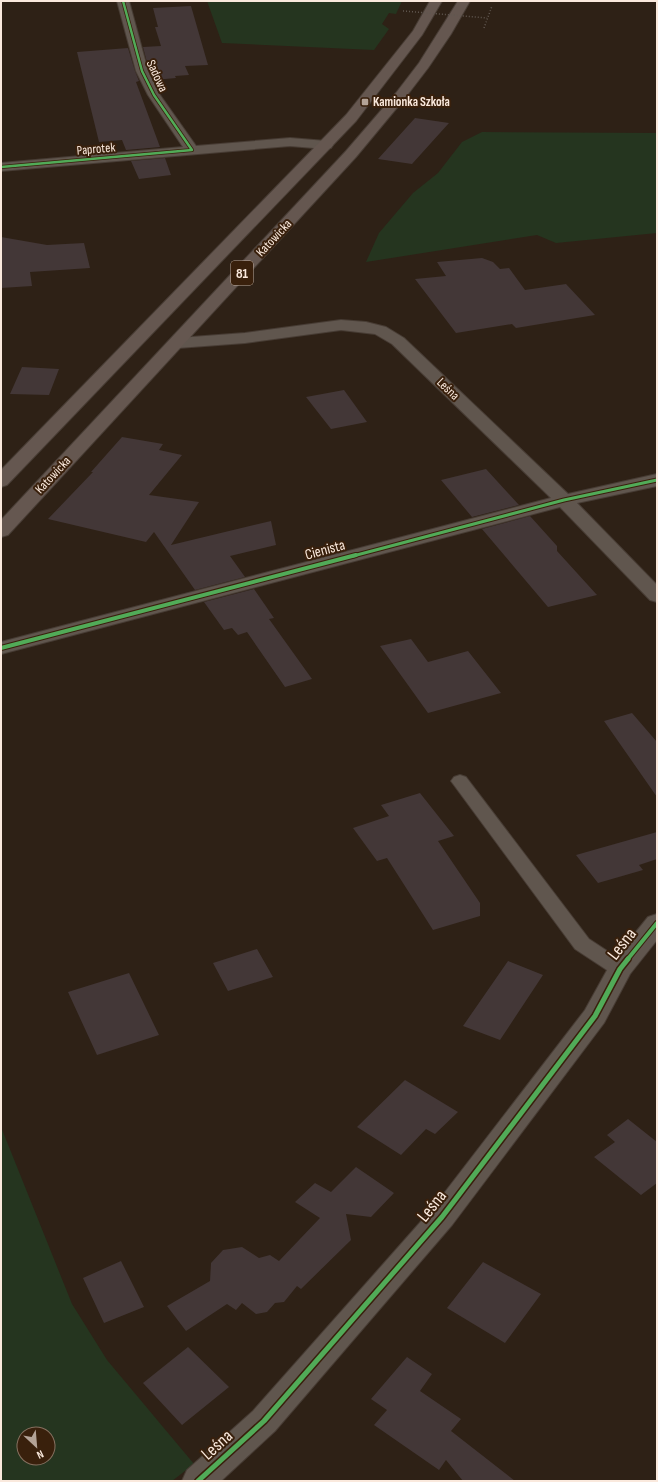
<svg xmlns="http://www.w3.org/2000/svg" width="658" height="1482" font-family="'Sofia Sans Condensed',sans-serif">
	<rect width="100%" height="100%" fill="#2e2116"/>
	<path fill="#25351f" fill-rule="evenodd" d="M207,1H402L396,14L389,13L382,24L389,29L374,50L222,43Z
		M482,132L657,133V233L556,243L537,235L366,262L379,233L413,193L438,173L462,142Z
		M1,1127L72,1304L107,1360L194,1464L172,1481H1ZM24,1434H48V1458H24Z"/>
	<path fill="#433737" d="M191,6L208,65L185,66L189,75L175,76L176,78L154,80L149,70L143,47L161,46L155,27H158L153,8Z
		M128,48L135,71L139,81L136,82L160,147L126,150L122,140L99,142L77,52Z
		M415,118L449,123L412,164L378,159Z
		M165,158L171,175L139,179L131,161Z
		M1,237L47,245L84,243L90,268L30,272L32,286L1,288Z
		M482,258L493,262L500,269L509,268L525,290L566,284L595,315L516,328L512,324L456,333L415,279L446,276L437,262Z
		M22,367L59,369L49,395L10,394Z
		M344,390L367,422L331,429L306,397Z
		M122,437L163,444L159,450L182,455L149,495L199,502L171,545L271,521L276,545L230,556L245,577L195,590L154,532L146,542L48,519L93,472H91Z
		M486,469L519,505L472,517L441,480Z
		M530,516L557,546V551L597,595L548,607L482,529Z
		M254,589L274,618L269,619L312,679L285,687L247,632L238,635L232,628L224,630L204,602Z
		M411,639L428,662L468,651L501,693L428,713L380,646Z
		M632,713L657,742V797L604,721Z
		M420,793L454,836L438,841L480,903V916L433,930L387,858L377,861L353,828L389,816L381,805Z
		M657,832V859L639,865L643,870L598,883L576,855Z
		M257,949L273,977L228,991L213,963Z
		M508,961L543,975L500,1040L463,1026Z
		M129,973L159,1035L97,1055L68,992Z
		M405,1080L458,1112L435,1134L426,1129L401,1155L357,1127Z
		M628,1119L657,1142V1183L641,1195L594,1157L615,1142L607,1135Z
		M356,1167L394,1193L371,1217L346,1214L351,1240L301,1289L297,1286L284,1302L275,1303L267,1312L256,1314L242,1303L236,1310L227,1304L186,1331L167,1306L210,1281L211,1263L223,1250L242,1247L259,1258L270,1255L279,1261L320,1218L295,1202L315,1183L331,1192Z
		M121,1261L144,1307L104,1323L83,1278Z
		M483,1262L541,1294L505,1343L447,1308Z
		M188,1347L229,1387L182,1425L143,1383Z
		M407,1357L432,1374L420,1391L461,1419L451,1431L515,1481H463L446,1460L439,1470L374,1425L387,1410L371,1399Z"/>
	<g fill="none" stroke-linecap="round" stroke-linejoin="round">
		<defs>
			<path id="service" d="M460,775L466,777L589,939L627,964L630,969L627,974L620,976L613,974L575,949L454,785L451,781L454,777Z"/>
			<path id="minor" d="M117,1H129L148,71L160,95L196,146L290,138L326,141L331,142L333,145L331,148L326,149L290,146L1,171V163L183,147L148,95L136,71Z
				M341,320L366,322L386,327L404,338L568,494L657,474V486L577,503L657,585V602L650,600L560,507L1,654V642L551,498L392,344L375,334L341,330L245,343L178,348L172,346L170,343L172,340L178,338L245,333Z
				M657,914V940L630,974L604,1023L452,1225L275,1431L221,1481H182L187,1470L253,1411L432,1209L585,1010L611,963L648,917Z"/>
			<path id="primary" d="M430,1H442L422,35L356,121L7,485L1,487V470L346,115L413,31Z
				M458,1H470L451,34L428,68L405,98L356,157L8,535L1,537V520L346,151L396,93L419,63Z"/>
		</defs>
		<use href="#service" stroke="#473c34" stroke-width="2"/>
		<use href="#minor" stroke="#473c34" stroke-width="2"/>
		<use href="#primary" stroke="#473c34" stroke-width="2"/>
		<path stroke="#615851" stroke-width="1.5" stroke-dasharray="1 2" stroke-linecap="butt" d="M484,28L492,6"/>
		<use href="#service" fill="#60564e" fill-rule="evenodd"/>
		<use href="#minor" fill="#60564e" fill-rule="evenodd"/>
		<use href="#primary" fill="#655750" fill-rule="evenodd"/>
		<path stroke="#615851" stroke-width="1.5" stroke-dasharray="1 2" stroke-linecap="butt" d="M403,11L487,18"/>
		<defs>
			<path id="cycleway-far3" d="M1,167L192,150L154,95L142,71L123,1"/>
			<path id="cycleway-far2" d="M353,556L564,500L657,480"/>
			<path id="cycleway-far1" d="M1,648L356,555
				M627,960L657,923"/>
			<path id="cycleway" d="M198,1481L264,1421L442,1217L595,1016L620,969L628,959"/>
		</defs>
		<use href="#cycleway-far3" stroke="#39200c" stroke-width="4"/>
		<use href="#cycleway-far2" stroke="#39200c" stroke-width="5"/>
		<use href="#cycleway-far1" stroke="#39200c" stroke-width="6"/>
		<use href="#cycleway" stroke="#39200c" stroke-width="8"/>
		<use href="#cycleway-far3" stroke="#51ab58" stroke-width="2.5"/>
		<use href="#cycleway-far2" stroke="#51ab58" stroke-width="3"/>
		<use href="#cycleway-far1" stroke="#51ab58" stroke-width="4"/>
		<use href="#cycleway" stroke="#51ab58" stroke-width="5"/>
	</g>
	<rect fill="#b3a397" stroke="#39200c" stroke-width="1.5" x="361" y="98" width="8" height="8" rx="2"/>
	<g text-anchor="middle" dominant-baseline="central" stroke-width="4" stroke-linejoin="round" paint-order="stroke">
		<g font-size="13" fill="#fae9dd" stroke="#39200c">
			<text transform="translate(157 76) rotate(65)">Sadowa</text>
			<text transform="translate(96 149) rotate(-5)">Paprotek</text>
			<text transform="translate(274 238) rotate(-47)">Katowicka</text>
			<text transform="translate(448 389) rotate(44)">Leśna</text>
			<text transform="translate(53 475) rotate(-47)">Katowicka</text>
		</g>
		<g font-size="13" font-weight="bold" fill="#fae9dd" stroke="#39200c" text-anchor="start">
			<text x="373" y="102">Kamionka Szkoła</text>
		</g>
		<rect fill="#39200c" stroke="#c0ad9e" stroke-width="1" x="231" y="261" width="22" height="24" rx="3"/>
		<g font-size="14" font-weight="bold" fill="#fae9dd">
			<text x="242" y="273">81</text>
		</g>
		<g font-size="15" fill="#fae9dd" stroke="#39200c">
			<text transform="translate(325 550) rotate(-15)">Cienista</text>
		</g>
		<g font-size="18" fill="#fae9dd" stroke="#39200c">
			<text transform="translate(622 944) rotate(-52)">Leśna</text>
			<text transform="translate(432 1206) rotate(-51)">Leśna</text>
			<text transform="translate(217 1445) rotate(-42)">Leśna</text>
		</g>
	</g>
	<rect width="658" height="1482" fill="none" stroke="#fae9dd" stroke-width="4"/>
	<g transform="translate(36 1446) rotate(154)"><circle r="19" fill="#39200c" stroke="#867060"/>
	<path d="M0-3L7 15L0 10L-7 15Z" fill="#b3a397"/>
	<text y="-6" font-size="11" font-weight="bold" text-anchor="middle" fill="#fae9dd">N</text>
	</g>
</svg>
